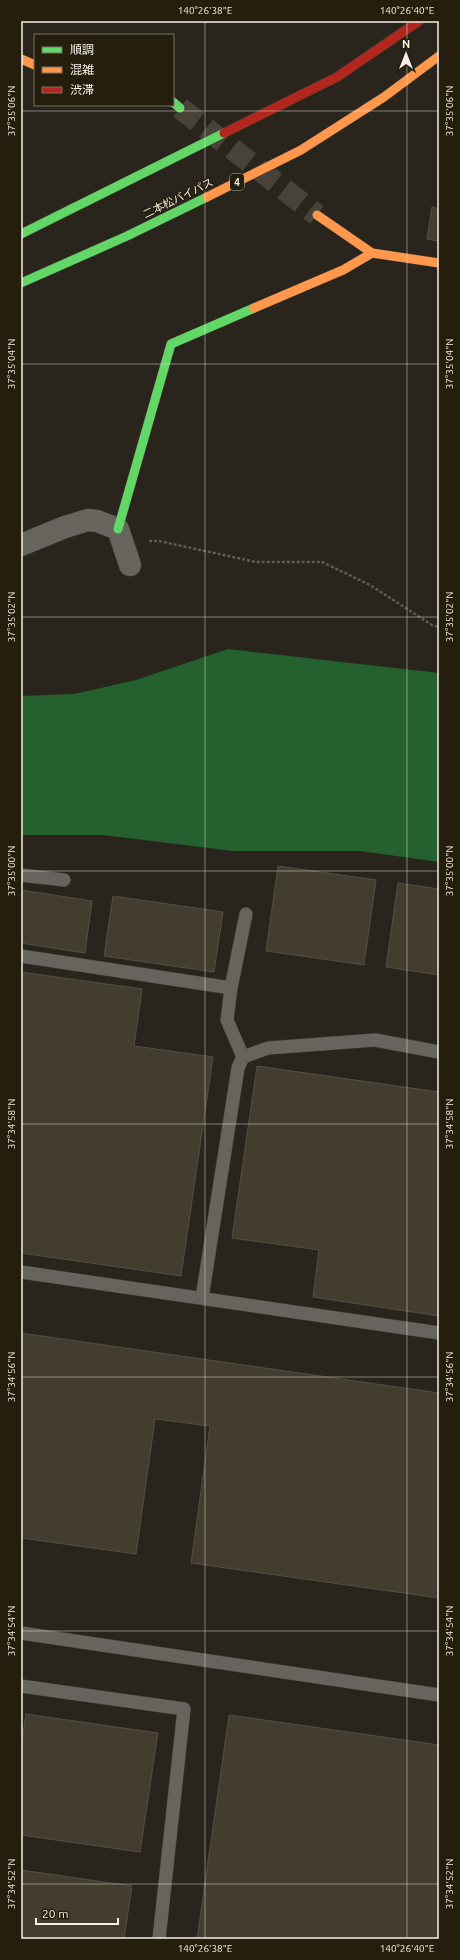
<svg xmlns="http://www.w3.org/2000/svg" width="460" height="1960" font-family="Ubuntu,'Noto Sans JP',sans-serif">
	<rect width="100%" height="100%" fill="#29251c"/>
	<path fill="#25612e" d="M228,649L439,673V862L360,851H233L103,835H21V696L74,694L136,680Z"/>
	<path fill="#423d2f" stroke="#524f47" d="M432,207L439,209V241L427,239Z
		M278,866L376,880L364,965L266,951Z
		M398,883L439,889V975L386,967Z
		M21,890L92,901L85,953L21,943Z
		M113,896L223,912L214,972L104,956Z
		M21,972L142,989L134,1046L213,1057L181,1276L21,1253Z
		M257,1066L439,1092V1316L313,1297L319,1250L232,1238Z
		M21,1333L439,1393V1598L191,1563L210,1426L155,1419L136,1554L21,1538Z
		M26,1714L158,1733L140,1852L21,1835V1747Z
		M229,1715L439,1745V1939H197Z
		M21,1870L132,1886L124,1939H21Z"/>
	<g fill="none" stroke-linecap="round" stroke-linejoin="round">
		<path stroke="#48433a" stroke-width="22" stroke-dasharray="22 11" stroke-linecap="butt" d="M180,108L317,215"/>
		<defs>
			<path id="lane" d="M21,875L64,880
				M21,956L231,988
				M243,1057L227,1020L231,988L246,914
				M21,1272L439,1333
				M202,1298L238,1068L243,1057L268,1048L375,1040L439,1052
				M21,1633L439,1695
				M21,1686L184,1709L159,1939"/>
			<path id="street" d="M21,545L65,527L88,520L97,521L118,529L130,565"/>
			<path id="fast" d="M173,102L180,108
				M21,234L224,133
				M21,283L127,236L207,197
				M118,529L171,344L254,308"/>
			<path id="slow" d="M21,59L35,65
				M207,197L301,150L384,97L439,56
				M317,215L372,253L439,263
				M254,308L343,270L372,253"/>
			<path id="jam" d="M224,133L337,77L419,21"/>
		</defs>
		<use href="#lane" stroke="#423f38" stroke-width="14"/>
		<use href="#street" stroke="#423f38" stroke-width="23"/>
		<use href="#fast" stroke="#423f38" stroke-width="10"/>
		<use href="#slow" stroke="#423f38" stroke-width="10"/>
		<use href="#jam" stroke="#423f38" stroke-width="10"/>
		<path stroke="#5f5c54" stroke-width="2.5" stroke-dasharray="3 2" stroke-linecap="butt" d="M149,541H159L256,562H322L370,585L432,625L439,627"/>
		<use href="#lane" stroke="#67645d" stroke-width="13"/>
		<use href="#street" stroke="#67645d" stroke-width="22"/>
		<use href="#fast" stroke="#63d668" stroke-width="9"/>
		<use href="#slow" stroke="#ff974d" stroke-width="9"/>
		<use href="#jam" stroke="#b3261e" stroke-width="9"/>
	</g>
	<path fill="none" stroke="#f5f0e5" stroke-width="1" stroke-opacity="0.45" d="M205,21V1939M407,21V1939M21,111H439M21,364H439M21,617H439M21,871H439M21,1124H439M21,1377H439M21,1631H439M21,1884H439"/>
	<g text-anchor="middle" dominant-baseline="central" stroke-width="3" stroke-linejoin="round" paint-order="stroke">
		<rect fill="#251e0d" stroke="#b7b1a4" stroke-width="1" x="230" y="174" width="14" height="16" rx="3"/>
		<g font-size="10" font-weight="bold" fill="#f5f0e5">
			<text x="237" y="182">4</text>
		</g>
		<g font-size="11" fill="#f5f0e5" stroke="#251e0d">
			<text transform="translate(178 198) rotate(-26)">二本松バイパス</text>
		</g>
	</g>
	<rect width="460" height="1960" fill="none" stroke="#251e0d" stroke-width="44"/>
	<rect x="34" y="34" width="140" height="72" fill="#251e0d" stroke="#787263"/>
	<rect x="42" y="47" width="20" height="6" fill="#63d668" stroke="#787263"/>
	<text x="70" y="54" font-size="12" fill="#f5f0e5">順調</text>
	<rect x="42" y="67" width="20" height="6" fill="#ff974d" stroke="#787263"/>
	<text x="70" y="74" font-size="12" fill="#f5f0e5">混雑</text>
	<rect x="42" y="87" width="20" height="6" fill="#b3261e" stroke="#787263"/>
	<text x="70" y="94" font-size="12" fill="#f5f0e5">渋滞</text>
	<g transform="translate(406 54)" stroke="#251e0d" stroke-width="3" paint-order="stroke">
	<path d="M0-3L7 15L0 10L-7 15Z" fill="#f5f0e5"/>
	<text y="-6" font-size="11" font-weight="bold" text-anchor="middle" fill="#f5f0e5">N</text>
	</g>
	<path d="M36 1918v6h82v-6" fill="none" stroke="#f5f0e5" stroke-width="2"/>
	<text x="42" y="1918" font-size="12" fill="#f5f0e5" stroke="#251e0d" stroke-width="3" paint-order="stroke">20 m</text>
	<rect x="22" y="22" width="416" height="1916" fill="none" stroke="#f5f0e5" stroke-width="1.5"/>
	<g font-size="10" text-anchor="middle" fill="#f5f0e5">
		<text x="205" y="14">140°26'38"E</text>
		<text x="407" y="14">140°26'40"E</text>
		<text transform="translate(11 111) rotate(-90)" y="4">37°35'06"N</text>
		<text transform="translate(449 111) rotate(-90)" y="4">37°35'06"N</text>
		<text transform="translate(11 364) rotate(-90)" y="4">37°35'04"N</text>
		<text transform="translate(449 364) rotate(-90)" y="4">37°35'04"N</text>
		<text transform="translate(11 617) rotate(-90)" y="4">37°35'02"N</text>
		<text transform="translate(449 617) rotate(-90)" y="4">37°35'02"N</text>
		<text transform="translate(11 871) rotate(-90)" y="4">37°35'00"N</text>
		<text transform="translate(449 871) rotate(-90)" y="4">37°35'00"N</text>
		<text transform="translate(11 1124) rotate(-90)" y="4">37°34'58"N</text>
		<text transform="translate(449 1124) rotate(-90)" y="4">37°34'58"N</text>
		<text transform="translate(11 1377) rotate(-90)" y="4">37°34'56"N</text>
		<text transform="translate(449 1377) rotate(-90)" y="4">37°34'56"N</text>
		<text transform="translate(11 1631) rotate(-90)" y="4">37°34'54"N</text>
		<text transform="translate(449 1631) rotate(-90)" y="4">37°34'54"N</text>
		<text transform="translate(11 1884) rotate(-90)" y="4">37°34'52"N</text>
		<text transform="translate(449 1884) rotate(-90)" y="4">37°34'52"N</text>
		<text x="205" y="1952">140°26'38"E</text>
		<text x="407" y="1952">140°26'40"E</text>
	</g>
</svg>
